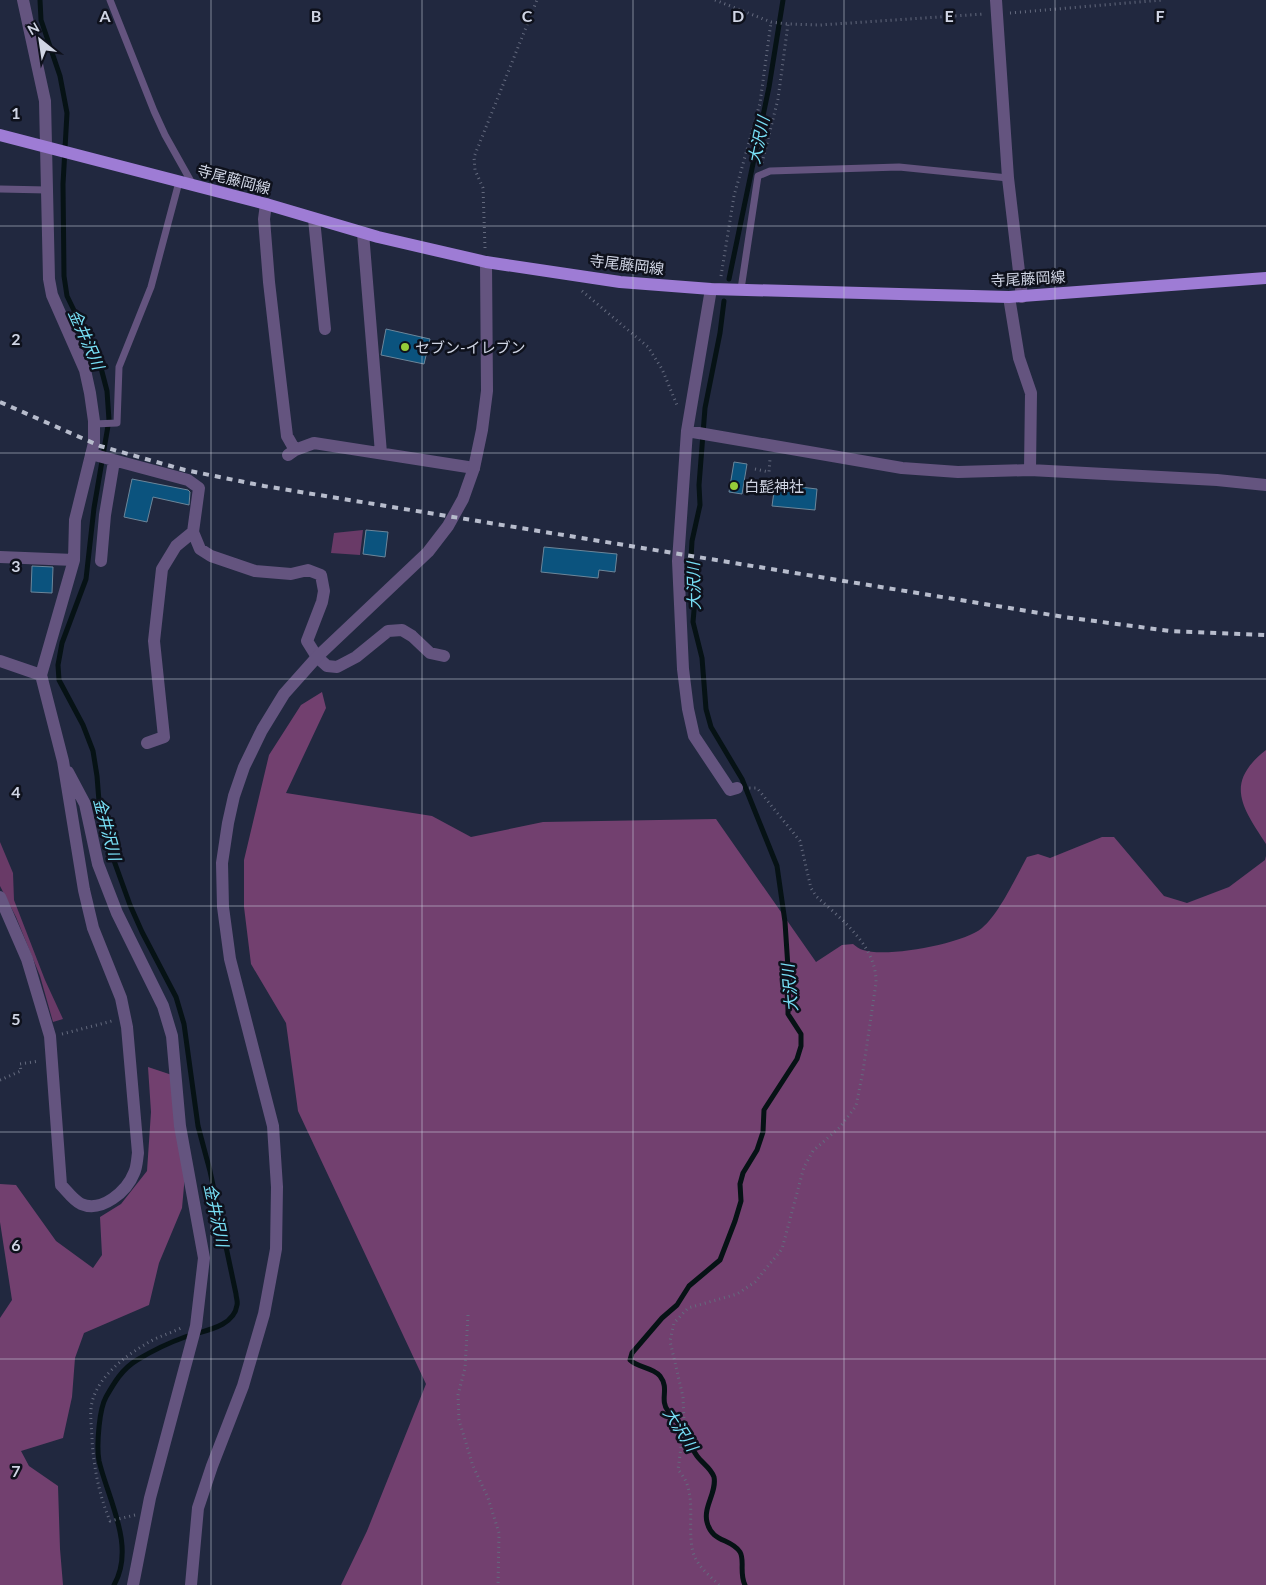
<svg xmlns="http://www.w3.org/2000/svg" width="1266" height="1585" font-family="Lato,'Noto Sans JP',sans-serif">
	<rect width="100%" height="100%" fill="#21283f"/>
	<path fill="#693a67" d="M363,530L360,555L331,553L334,533Z
		M0,842L13,873L14,900L45,980L63,1019L53,1022L40,976L16,917L0,886Z"/>
	<path fill="#72406f" d="M322,692L326,708L286,793L432,816L471,837L543,822L716,819L816,962L842,945L853,944C856,946 859,949 863,950C886,958 963,944 982,928C999,914 1016,877 1027,857L1038,854L1050,858L1102,837H1114L1164,896L1187,903L1229,887L1265,860L1266,856V1585H341L367,1531L426,1384L298,1111L286,1023L251,964L244,907V860L269,755L301,705Z
		M1266,750V844C1242,807 1224,783 1266,750Z
		M148,1067L175,1076L187,1153L182,1208L159,1263L149,1305L84,1333L75,1358L72,1397L63,1438L21,1451L29,1466L58,1486L60,1549L63,1585H0V1318L12,1300L0,1222V1184L16,1185L56,1241L93,1268L102,1255L100,1217L121,1204L147,1171L151,1112Z"/>
	<g fill="none" stroke-linecap="round" stroke-linejoin="round">
		<path stroke="#061215" stroke-width="5" d="M40,0L41,20L60,76L67,113L63,184L64,276L67,296L100,364L107,391L109,420L94,508L86,579L62,643L58,665L59,680L83,725L93,751L97,776L100,814L108,844L130,905L142,932L176,997L184,1024L198,1126L210,1171L236,1294C236,1297 238,1302 237,1305C234,1328 201,1331 185,1337C168,1343 152,1351 137,1360C122,1369 114,1383 106,1397C101,1406 100,1417 99,1427C98,1437 97,1450 99,1461C108,1499 136,1547 114,1585
			M729,279L769,87L783,0
			M724,301L720,333L705,408L699,485L700,505L692,541L690,576L695,599L693,622L702,658L706,709L711,727L742,779L777,866L785,922L788,968V1014L801,1034V1046L797,1059L764,1110L763,1132L757,1150L743,1173L740,1184L741,1201L735,1221L720,1260L689,1286L677,1305L662,1318L632,1353L630,1360C638,1368 653,1367 660,1376C670,1389 659,1399 668,1411C670,1416 675,1419 678,1423C685,1434 690,1446 697,1456C702,1463 711,1468 714,1477C717,1492 703,1507 707,1522C712,1543 731,1538 740,1552C745,1560 739,1573 745,1585"/>
	</g>
	<path fill="#0b537e" stroke="#6c869a" d="M386,329L430,339L424,364L381,355Z
		M734,462L747,464L742,494L729,492Z
		M132,479L188,490L190,492L189,505L153,497L147,522L124,517Z
		M775,484L817,489L815,510L772,506Z
		M366,530L388,532L385,557L363,554Z
		M544,547L617,554L615,572L599,570L598,578L541,572Z
		M32,566L53,567L52,593L31,592Z"/>
	<g fill="none" stroke-linecap="round" stroke-linejoin="round">
		<path stroke="#646a7e" stroke-width="3" stroke-dasharray="1 4" stroke-linecap="butt" d="M715,0L771,22L788,24L820,25L984,14
			M1010,13L1162,0
			M762,163L778,99L788,24
			M485,248L483,188L475,170L474,157L537,0
			M721,276L734,196L760,103L771,22
			M582,291L648,347L662,369L677,405
			M755,469L769,472L770,459
			M62,1034L112,1021
			M0,1080L21,1071L20,1064L39,1061
			M468,1315L465,1368L458,1395L459,1420L473,1466L488,1498L499,1533L498,1585
			M135,1515L110,1521C99,1495 94,1468 92,1440C92,1430 90,1419 91,1409C93,1381 123,1357 146,1344C156,1337 169,1334 181,1328
			M719,1585C709,1575 697,1566 693,1552C686,1525 699,1491 678,1470L684,1423L683,1397L670,1341L674,1323L688,1308L737,1294L755,1282L782,1249L804,1167L813,1151L840,1127L856,1106L863,1071L876,983C877,946 841,919 816,896L811,888L800,841L757,788H749"/>
		<path stroke="#64547f" stroke-width="7" d="M110,0L154,111L165,135L193,185
			M0,189L47,190
			M741,289L758,176L770,171L899,167L1008,178
			M94,424L117,423L119,367L151,287L179,182"/>
		<path stroke="#64547f" stroke-width="12" d="M996,0L1008,178L1022,297
			M266,204L264,219L269,282L277,352L287,436L295,450
			M314,219L325,329
			M363,233L381,453
			M711,289L687,431L678,561L683,669L688,709L694,736L730,790L737,788
			M1009,297L1019,358L1031,393L1030,470
			M687,431L902,468L958,472L1030,470L1217,480L1266,485
			M91,454L188,480L199,488L193,532L200,549L211,556L255,571L291,574L308,570L321,575L324,591L322,602L307,641L317,657L327,666L337,667L356,657L388,631L402,630L412,636L430,653L444,656
			M288,455L295,450L314,443L474,468
			M0,557L74,560
			M101,561L105,515L114,461
			M0,661L41,675
			M147,743L164,737L154,641L162,569L176,546L193,532
			M68,772L85,804L98,864L117,913L163,1006L172,1036L180,1126L204,1258L196,1326L150,1498L133,1585
			M0,897L27,959L50,1036L61,1185C67,1191 73,1200 81,1204C102,1213 127,1191 134,1173C137,1167 137,1159 138,1153L127,1027L121,998L93,928L84,890L63,761L41,675L74,560L75,520L94,443V421L90,393L85,370L52,295L49,279L45,101L23,0"/>
		<path stroke="#64547f" stroke-width="12" d="M191,1585L198,1508L212,1466L243,1386L264,1314L276,1249L277,1187L273,1126L230,959L223,907L222,863L228,823L234,796L244,767L262,730L284,694L317,657L428,552L448,526L463,499L474,468L482,430L487,391L486,262"/>
		<path stroke="#9e7cd5" stroke-width="12" d="M0,135L266,204L378,237L486,262L620,282L711,289L1009,297L1266,278"/>
		<path stroke="#b7bccc" stroke-width="4" stroke-dasharray="6 6" stroke-linecap="butt" d="M0,402L100,446L185,470L264,486L1064,617L1170,631L1266,635"/>
	</g>
	<path fill="none" stroke="#d0d5e4" stroke-width="1" stroke-opacity="0.55" d="M211,0V1585M422,0V1585M633,0V1585M844,0V1585M1055,0V1585M0,226H1266M0,453H1266M0,679H1266M0,906H1266M0,1132H1266M0,1359H1266"/>
	<g fill="#96cc39" stroke="#0e111c" stroke-width="2">
		<circle cx="405" cy="347" r="5"/>
		<circle cx="734" cy="486" r="5"/>
	</g>
	<g text-anchor="middle" dominant-baseline="central" stroke-width="5" stroke-linejoin="round" paint-order="stroke">
		<g font-size="15" fill="#d0d5e4" stroke="#0e111c">
			<text transform="translate(234 179) rotate(15)">寺尾藤岡線</text>
			<text transform="translate(627 264) rotate(7)">寺尾藤岡線</text>
			<text transform="translate(1028 278) rotate(-3)">寺尾藤岡線</text>
		</g>
		<g font-size="15" fill="#d0d5e4" stroke="#0e111c" text-anchor="start">
			<text x="415" y="347">セブン-イレブン</text>
			<text x="744" y="486">白髭神社</text>
		</g>
		<g font-size="16" font-style="italic" fill="#78e0f7" stroke="#0e111c">
			<text transform="translate(758 140) rotate(-78)">大沢川</text>
			<text transform="translate(87 339) rotate(66)">金井沢川</text>
			<text transform="translate(693 586) rotate(-91)">大沢川</text>
			<text transform="translate(108 829) rotate(75)">金井沢川</text>
			<text transform="translate(789 988) rotate(-95)">大沢川</text>
			<text transform="translate(217 1215) rotate(78)">金井沢川</text>
			<text transform="translate(681 1429) rotate(57)">大沢川</text>
		</g>
	</g>
	<g font-size="16" text-anchor="middle" font-weight="bold" fill="#d0d5e4" stroke="#0e111c" stroke-width="5" stroke-linejoin="round" paint-order="stroke">
		<text x="105" y="22">A</text>
		<text x="316" y="22">B</text>
		<text x="527" y="22">C</text>
		<text x="738" y="22">D</text>
		<text x="949" y="22">E</text>
		<text x="1160" y="22">F</text>
		<text x="16" y="119">1</text>
		<text x="16" y="345">2</text>
		<text x="16" y="572">3</text>
		<text x="16" y="798">4</text>
		<text x="16" y="1025">5</text>
		<text x="16" y="1251">6</text>
		<text x="16" y="1477">7</text>
	</g>
	<g transform="translate(40 40) rotate(330)" stroke="#0e111c" stroke-width="4" paint-order="stroke">
	<path d="M0-4L9 19L0 12L-9 19Z" fill="#d0d5e4"/>
	<text y="-8" font-size="14" font-weight="bold" text-anchor="middle" fill="#d0d5e4">N</text>
	</g>
</svg>
